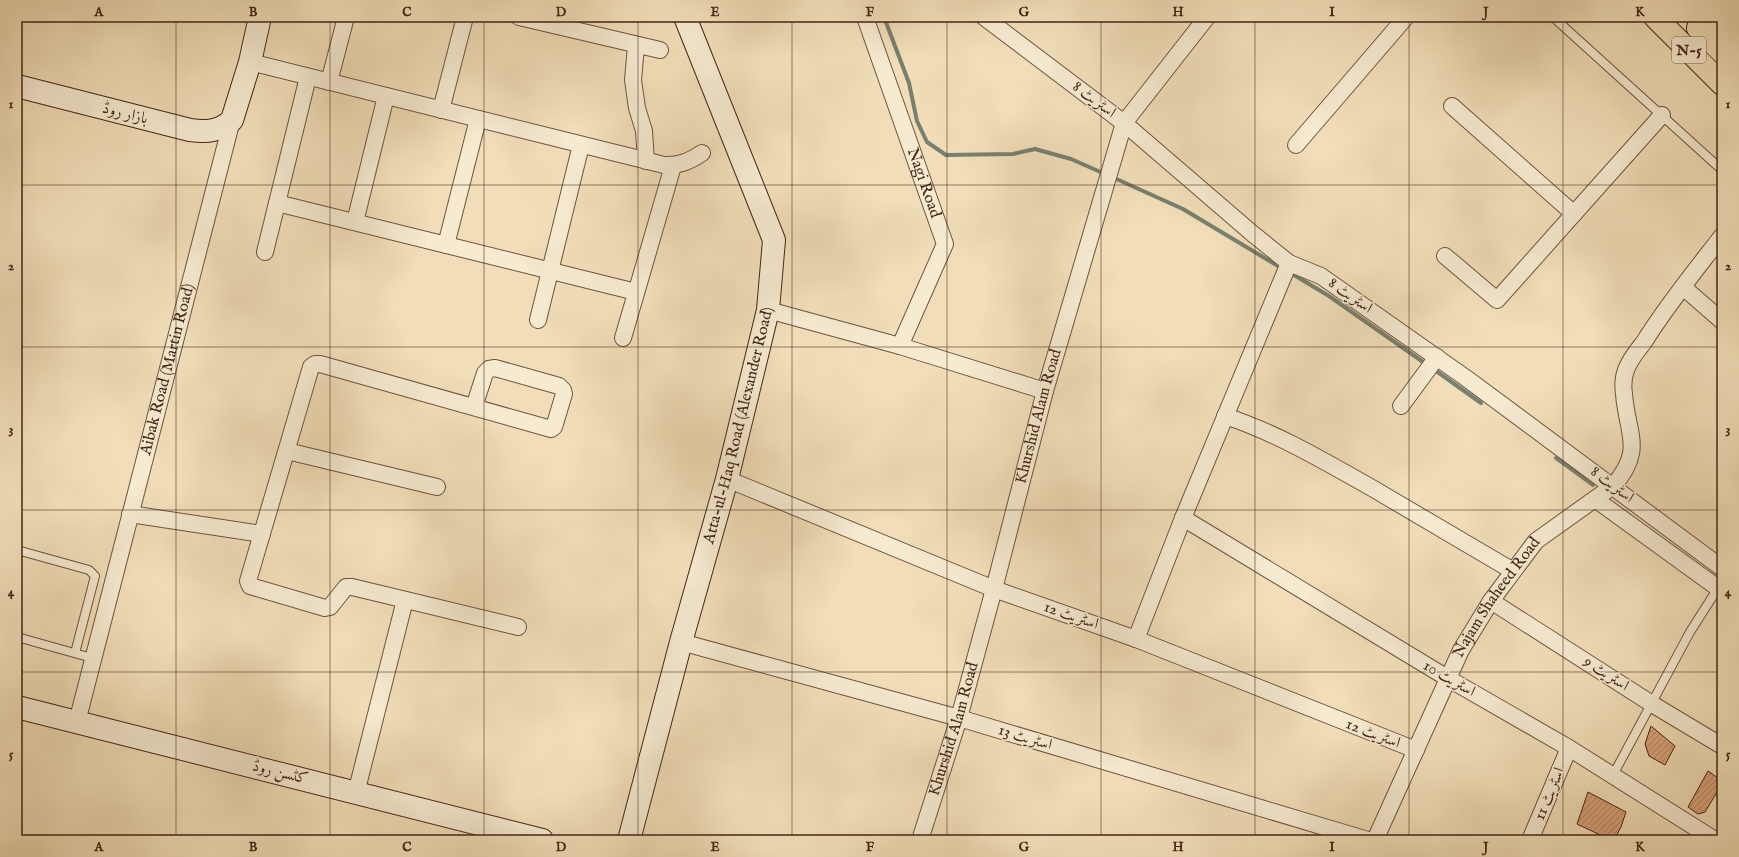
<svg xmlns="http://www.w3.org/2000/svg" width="1739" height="857" font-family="'IM FELL English',Amiri,serif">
	<defs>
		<pattern id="building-hatch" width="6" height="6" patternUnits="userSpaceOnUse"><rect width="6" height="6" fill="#d9a179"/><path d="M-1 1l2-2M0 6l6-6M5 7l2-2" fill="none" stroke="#b28362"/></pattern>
	</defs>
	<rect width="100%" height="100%" fill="#f1deb8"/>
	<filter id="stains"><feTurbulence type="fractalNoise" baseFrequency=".005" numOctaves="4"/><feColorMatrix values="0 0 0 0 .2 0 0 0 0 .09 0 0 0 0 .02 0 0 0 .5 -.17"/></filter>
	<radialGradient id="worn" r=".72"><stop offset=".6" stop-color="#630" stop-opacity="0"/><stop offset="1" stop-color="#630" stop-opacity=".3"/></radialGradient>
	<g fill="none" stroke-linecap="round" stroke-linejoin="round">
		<path stroke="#78806f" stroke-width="4" d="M884,17L909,83L917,121L927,142L946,155L1013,154L1035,149L1071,159L1105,174
			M1112,177L1183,209L1283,269
			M1289,272L1329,296L1426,364
			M1432,368L1481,403
			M1556,458L1593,485"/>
	</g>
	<path fill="url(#building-hatch)" stroke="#432515" d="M1651,726L1675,746L1665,765L1649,756L1645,744Z
		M1708,771L1722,781V784L1705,812L1698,814L1688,807Z
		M1588,792L1626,812L1621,827L1614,840H1611L1577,824Z"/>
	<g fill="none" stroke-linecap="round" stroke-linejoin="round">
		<defs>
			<path id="lane" d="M1553,17L1722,170
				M17,550L89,570L95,576L75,653
				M17,637L92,658
				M1613,775L1690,632L1718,588"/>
			<g id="street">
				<path d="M519,17L660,50"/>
				<path id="s1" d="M865,17L945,244L900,346"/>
				<path d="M984,17L1124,123L1253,234L1289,263L1321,276L1466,378L1722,568"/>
				<path d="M636,46L633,80L637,108L644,131L646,161"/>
				<path d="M250,62L664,165C679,166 690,161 702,153"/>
				<path d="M329,82L346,17"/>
				<path d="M1452,106L1574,214"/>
				<path d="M441,110L465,17"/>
				<path d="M1296,145L1406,17"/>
				<path d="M277,203L636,292"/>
				<path d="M355,222L386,96"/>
				<path d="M446,245L478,119"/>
				<path d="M265,252L308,77"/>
				<path d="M1445,256L1497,300L1662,115"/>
				<path d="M1683,287L1722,321"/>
				<path d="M768,310L900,346L1045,391"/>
				<path d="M538,320L581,145"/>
				<path d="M623,338L673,166"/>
				<path d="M1401,406L1437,357"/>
				<path d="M474,407L485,373L489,369L495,368L559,386L563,390L564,394L554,427L551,429L320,364H315L311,367L248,581L250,586L325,608L330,607L346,587H352L518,627"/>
				<path d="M1225,416C1277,433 1324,461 1372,488C1419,516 1466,543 1513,571"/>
				<path d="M287,451L437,487"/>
				<path d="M727,479L994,589L1136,639L1416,750"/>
				<path d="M1595,499L1722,591"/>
				<path d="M130,514L262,534"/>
				<path d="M1183,518L1449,679L1569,748L1715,840"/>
				<path d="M1491,601L1652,704L1722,746"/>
				<path d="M1136,639L1183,518L1289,263"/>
				<path d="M681,642L959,718L1368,840"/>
				<path id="s2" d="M77,722L232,120"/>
				<path d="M356,793L405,600"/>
				<path id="s3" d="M920,840L959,718L994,589L1045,391L1124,123L1207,17"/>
				<path id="s4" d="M1375,840L1461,650L1491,601L1536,541L1613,486C1645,450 1627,434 1624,394C1623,387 1623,378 1626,370C1630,359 1637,351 1644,342C1667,305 1695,271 1722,236"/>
				<path d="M1530,840L1569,748"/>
			</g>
			<g id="secondary">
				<path d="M17,86L190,130C206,132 219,132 232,120L250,62L260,17"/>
				<path d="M17,707L542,840"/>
				<path id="s5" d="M629,840L681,642L727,479L768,310L774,240L685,17"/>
			</g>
			<path id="highway" d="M1655,17L1722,84
				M1705,17L1700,21L1698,28L1722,52
				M1707,17L1722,27"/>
		</defs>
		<use href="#lane" stroke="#6e533e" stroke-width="10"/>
		<use href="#street" stroke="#6e533e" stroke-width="18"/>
		<use href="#secondary" stroke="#432515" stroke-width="24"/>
		<use href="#highway" stroke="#432515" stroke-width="24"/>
		<use href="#lane" stroke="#f6ead1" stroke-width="8"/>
		<use href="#street" stroke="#f6ead1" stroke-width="16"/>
		<use href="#secondary" stroke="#f6ead1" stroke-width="22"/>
		<use href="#highway" stroke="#f1deb8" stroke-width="22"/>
	</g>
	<path fill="none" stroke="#432515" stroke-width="1" stroke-opacity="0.55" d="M176,17V840M330,17V840M484,17V840M638,17V840M792,17V840M947,17V840M1101,17V840M1255,17V840M1409,17V840M1563,17V840M17,185H1722M17,347H1722M17,510H1722M17,672H1722"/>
	<g text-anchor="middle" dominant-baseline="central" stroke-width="3" stroke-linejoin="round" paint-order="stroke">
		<rect fill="#f6ead1" stroke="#79604d" stroke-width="1" x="1672" y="37" width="34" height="26" rx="3"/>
		<g font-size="15" font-weight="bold" fill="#432515">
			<text x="1689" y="50">N-5</text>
		</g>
		<g font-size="16" fill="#432515" stroke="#f6ead1">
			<text transform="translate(1094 100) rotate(37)">اسٹریٹ 8</text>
			<text transform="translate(125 114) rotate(14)">بازار روڈ</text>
			<text stroke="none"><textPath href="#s1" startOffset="176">Nagi Road</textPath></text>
			<text transform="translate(1350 296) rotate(35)">اسٹریٹ 8</text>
			<text stroke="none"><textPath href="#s2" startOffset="364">Aibak Road (Martin Road)</textPath></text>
			<text stroke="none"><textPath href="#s3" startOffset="440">Khurshid Alam Road</textPath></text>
			<text stroke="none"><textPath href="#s5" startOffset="429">Atta-ul-Haq Road (Alexander Road)</textPath></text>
			<text transform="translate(1612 485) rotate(37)">اسٹریٹ 8</text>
			<text stroke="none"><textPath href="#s4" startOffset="272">Najam Shaheed Road</textPath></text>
			<text transform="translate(1071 616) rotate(19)">اسٹریٹ 12</text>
			<text transform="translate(1606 674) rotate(33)">اسٹریٹ 9</text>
			<text transform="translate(1449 679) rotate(30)">اسٹریٹ 10</text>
			<text stroke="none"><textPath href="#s3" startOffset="116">Khurshid Alam Road</textPath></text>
			<text transform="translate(1373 734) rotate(21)">اسٹریٹ 12</text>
			<text transform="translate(1025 738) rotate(17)">اسٹریٹ 13</text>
			<text transform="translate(280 773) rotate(14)">کٹسن روڈ</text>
			<text transform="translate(1550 794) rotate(-67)">اسٹریٹ 11</text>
		</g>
	</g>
	<rect width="1739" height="857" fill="none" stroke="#f1deb8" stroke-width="44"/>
	<rect x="22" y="22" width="1695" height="813" fill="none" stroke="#432515" stroke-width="1.5"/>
	<g font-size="13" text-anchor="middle" font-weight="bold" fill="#432515">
		<text x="99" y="16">A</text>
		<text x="253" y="16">B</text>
		<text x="407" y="16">C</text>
		<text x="561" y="16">D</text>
		<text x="715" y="16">E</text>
		<text x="870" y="16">F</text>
		<text x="1024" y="16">G</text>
		<text x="1178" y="16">H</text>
		<text x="1332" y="16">I</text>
		<text x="1486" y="16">J</text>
		<text x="1640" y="16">K</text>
		<text x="11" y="108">1</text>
		<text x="1728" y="108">1</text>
		<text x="11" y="270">2</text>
		<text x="1728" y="270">2</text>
		<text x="11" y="433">3</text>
		<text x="1728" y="433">3</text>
		<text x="11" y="596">4</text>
		<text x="1728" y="596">4</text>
		<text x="11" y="758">5</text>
		<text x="1728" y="758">5</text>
		<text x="99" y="851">A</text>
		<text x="253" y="851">B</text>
		<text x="407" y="851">C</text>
		<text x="561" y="851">D</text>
		<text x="715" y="851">E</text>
		<text x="870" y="851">F</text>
		<text x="1024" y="851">G</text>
		<text x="1178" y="851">H</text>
		<text x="1332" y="851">I</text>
		<text x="1486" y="851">J</text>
		<text x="1640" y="851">K</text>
	</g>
	<rect width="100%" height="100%" filter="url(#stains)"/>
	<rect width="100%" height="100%" fill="url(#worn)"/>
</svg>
